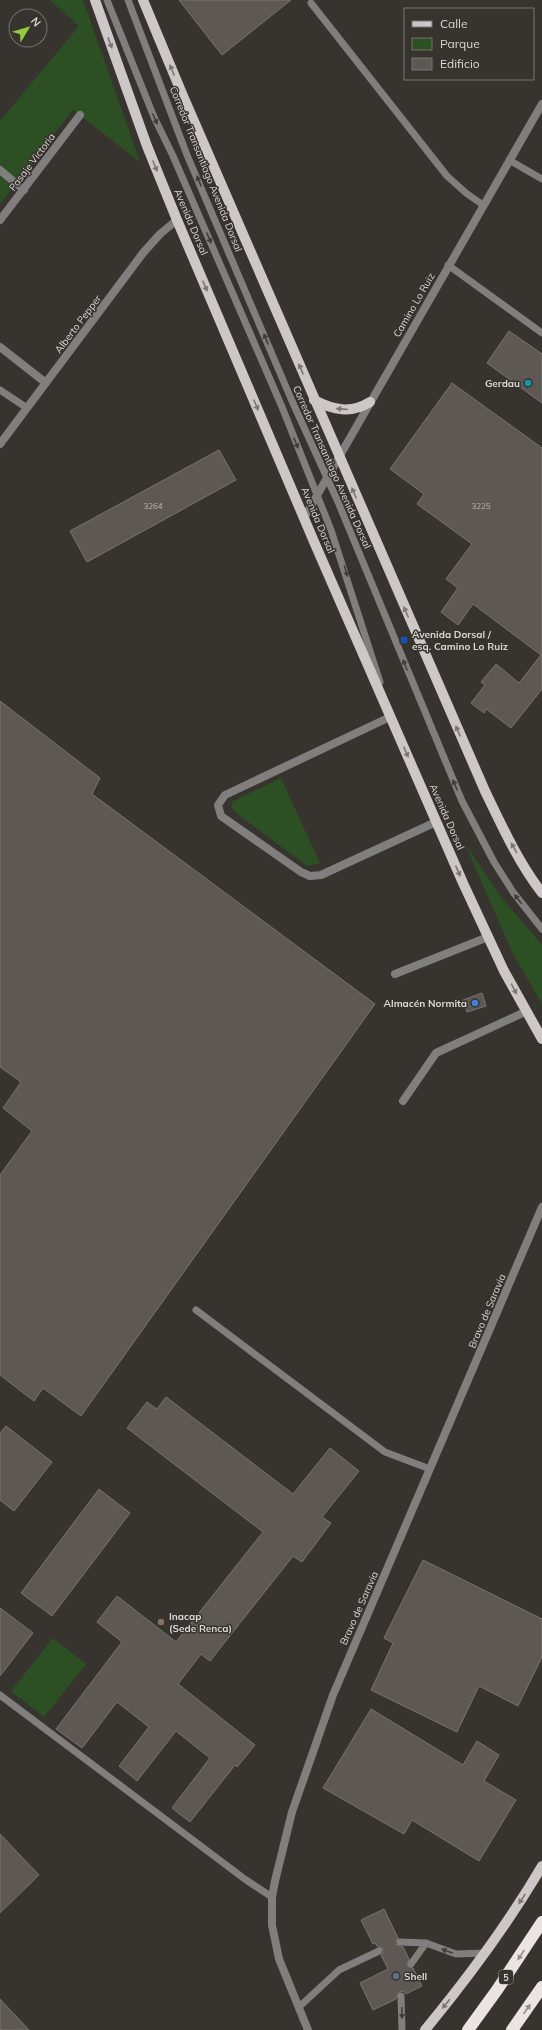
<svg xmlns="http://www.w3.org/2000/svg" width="542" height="2030" font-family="Mulish,sans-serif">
	<rect width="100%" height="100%" fill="#37332f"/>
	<path fill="#2c5023" d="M50,0H83L140,162L73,110L0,204V121L79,26Z
		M281,778L320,863L307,866L236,813L231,807L233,801Z
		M465,844L502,898L542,945V1004L513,954Z
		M53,1638L86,1664L44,1717L11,1691Z"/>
	<path fill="#5e5855" stroke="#7a7370" d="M179,0H291L222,55Z
		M509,331L542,354V403L487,363Z
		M452,383L542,448V689L511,728L486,709L484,713L471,703L485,685L481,682L496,664L519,683L541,655L473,604L458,625L441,612L458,588L446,579L472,544L417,504L424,494L390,469Z
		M219,450L236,480L87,562L70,531Z
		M0,701L100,778L92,794L375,1004L81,1416L43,1388L34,1401L0,1375V1175L32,1131L3,1108L21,1082L0,1067Z
		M482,993L486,1006L467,1012L463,1000Z
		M166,1397L293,1494L330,1448L359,1471L322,1517L331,1523L302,1562L293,1556L210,1661L201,1654L178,1684L255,1745L237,1767L235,1765L190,1822L172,1808L210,1758L176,1731L137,1781L119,1766L149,1727L117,1702L82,1748L56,1729L122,1642L97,1622L117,1596L176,1642L263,1532L127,1428L147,1402L157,1409Z
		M6,1426L52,1462L14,1511L0,1500V1433Z
		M99,1489L130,1513L52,1616L21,1593Z
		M423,1560L542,1619V1657L518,1706L479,1686L457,1732L371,1690L393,1643L384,1638Z
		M0,1608L33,1633L0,1676Z
		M371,1709L463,1765L477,1741L499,1755L484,1781L516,1800L479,1861L412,1820L404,1834L323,1788Z
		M0,1834L39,1875L0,1913Z
		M384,1909L398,1938L395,1944L403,1947L409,1959L407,1966L413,1968L422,1986L406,1994L403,1991L399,1992L396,1999L373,2010L360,1983L388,1969L381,1955L384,1952L383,1949L377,1946L375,1943L373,1944L361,1920Z
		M0,1999L29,2030H0Z"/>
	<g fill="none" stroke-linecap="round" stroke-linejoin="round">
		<path stroke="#817e7e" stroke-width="7" d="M107,0L154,117L173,156L282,407L331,530L380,682
			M128,0L187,155L292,401L338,502L462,801L494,862L513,892L542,929
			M311,3L447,176L466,193L483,205
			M509,160L542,179
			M448,265L542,333
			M0,390L27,408
			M196,1310L385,1452L430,1469
			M0,1695L246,1880L272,1897
			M400,1942L426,1943L456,1954L486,1953
			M411,1964L426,1943
			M401,1996L402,2030
			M299,2007L339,1970L379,1951"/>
		<path stroke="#817e7e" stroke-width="8" d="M0,170L24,190
			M0,220L80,115
			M0,347L46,383
			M0,444L143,253L160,234L177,220
			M304,518L542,104
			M390,717L225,795L218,805L221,816L301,872L310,876L321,875L436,822
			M395,974L488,937
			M403,1101L436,1053L525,1012
			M308,2030L279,1959L272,1925V1897L275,1881L292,1812L333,1695L542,1207"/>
		<path stroke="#cec7c7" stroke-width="10" d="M95,0L147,146L177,220L315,544L463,883L504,971L542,1039
			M143,0L183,96L485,791C502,826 518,862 542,893
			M314,400C333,410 351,414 370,402
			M425,2030C468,1978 508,1924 542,1866"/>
		<path stroke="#ece3e4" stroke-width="12" d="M468,2030L497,1990L542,1922
			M512,2030L542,1987"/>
	</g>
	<defs><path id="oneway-solid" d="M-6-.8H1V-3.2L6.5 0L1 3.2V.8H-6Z"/></defs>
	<g fill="#7b7673">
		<use href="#oneway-solid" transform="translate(110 43) rotate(70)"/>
		<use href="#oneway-solid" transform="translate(172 70) rotate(-112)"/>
		<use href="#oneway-solid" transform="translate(155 166) rotate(68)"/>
		<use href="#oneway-solid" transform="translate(205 286) rotate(67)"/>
		<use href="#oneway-solid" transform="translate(301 369) rotate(-113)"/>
		<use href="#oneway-solid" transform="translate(256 405) rotate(67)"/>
		<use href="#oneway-solid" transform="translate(342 409) rotate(-175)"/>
		<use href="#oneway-solid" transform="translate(354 493) rotate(-113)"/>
		<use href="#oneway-solid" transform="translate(406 612) rotate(-114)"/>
		<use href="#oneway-solid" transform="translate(458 731) rotate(-114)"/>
		<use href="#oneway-solid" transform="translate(406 752) rotate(67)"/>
		<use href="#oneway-solid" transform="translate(514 848) rotate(-120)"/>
		<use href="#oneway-solid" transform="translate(458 871) rotate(66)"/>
		<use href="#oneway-solid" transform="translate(514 989) rotate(63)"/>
		<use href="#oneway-solid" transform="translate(522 1899) rotate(124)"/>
		<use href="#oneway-solid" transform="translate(446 2004) rotate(129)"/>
	</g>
	<g fill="#423e3b">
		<use href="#oneway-solid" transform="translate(155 119) rotate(66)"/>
		<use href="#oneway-solid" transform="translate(199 181) rotate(-113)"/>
		<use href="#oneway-solid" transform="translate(209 238) rotate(66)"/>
		<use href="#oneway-solid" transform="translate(266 339) rotate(-113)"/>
		<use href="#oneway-solid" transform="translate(296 443) rotate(68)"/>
		<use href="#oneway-solid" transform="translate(346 571) rotate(72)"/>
		<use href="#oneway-solid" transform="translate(405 665) rotate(-112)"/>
		<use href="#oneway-solid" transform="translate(455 785) rotate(-113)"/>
		<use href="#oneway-solid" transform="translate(518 899) rotate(-128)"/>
		<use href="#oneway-solid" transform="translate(447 1951) rotate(-160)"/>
		<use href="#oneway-solid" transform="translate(402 2013) rotate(89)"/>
	</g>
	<g fill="#928b8a">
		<use href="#oneway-solid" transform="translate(521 1955) rotate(124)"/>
		<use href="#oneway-solid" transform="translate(527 2009) rotate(-55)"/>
	</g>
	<circle fill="#0f9aa8" stroke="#37332f" stroke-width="1.5" cx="528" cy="383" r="4"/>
	<rect fill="#1a4fb4" stroke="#37332f" stroke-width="1.5" x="400" y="636" width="8" height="8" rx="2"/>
	<circle fill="#3f7fe0" stroke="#37332f" stroke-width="1.5" cx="475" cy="1003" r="4"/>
	<circle fill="#8d6e63" stroke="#37332f" stroke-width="1.5" cx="161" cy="1622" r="4"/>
	<circle fill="#5c6f8a" stroke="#37332f" stroke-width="1.5" cx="396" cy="1976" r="4"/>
	<g text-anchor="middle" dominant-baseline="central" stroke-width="3" stroke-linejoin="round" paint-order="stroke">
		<g font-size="8" fill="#bbb8b5">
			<text x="153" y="506">3264</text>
			<text x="481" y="506">3225</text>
		</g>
		<rect fill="#37332f" stroke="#a9a6a3" stroke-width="1" x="499" y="1970" width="14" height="14" rx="3"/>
		<g font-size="9" font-weight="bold" fill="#dad8d5">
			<text x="506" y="1977">5</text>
		</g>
		<g font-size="10" fill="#dad8d5" stroke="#37332f">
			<text transform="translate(32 162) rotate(-53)">Pasaje Victoria</text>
			<text transform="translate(206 169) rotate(68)">Corredor Transantiago Avenida Dorsal</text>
			<text transform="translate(191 222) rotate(67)">Avenida Dorsal</text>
			<text transform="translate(414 305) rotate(-60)">Camino Lo Ruiz</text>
			<text transform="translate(78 324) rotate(-53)">Alberto Pepper</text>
			<text transform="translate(332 467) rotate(66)">Corredor Transantiago Avenida Dorsal</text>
			<text transform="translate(318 520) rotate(67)">Avenida Dorsal</text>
			<text transform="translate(447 817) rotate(66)">Avenida Dorsal</text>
			<text transform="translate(487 1311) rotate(-67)">Bravo de Saravia</text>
			<text transform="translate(359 1608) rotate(-66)">Bravo de Saravia</text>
		</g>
		<g font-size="10" font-weight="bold" fill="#dad8d5" stroke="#37332f" text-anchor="start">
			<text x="520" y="383" text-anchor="end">Gerdau</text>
			<text x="412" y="634">Avenida Dorsal /<tspan x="412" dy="12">esq. Camino Lo Ruiz</tspan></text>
			<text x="467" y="1003" text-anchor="end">Almacén Normita</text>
			<text x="169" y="1616">Inacap<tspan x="169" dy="12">(Sede Renca)</tspan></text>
			<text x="404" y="1976">Shell</text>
		</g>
	</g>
	<rect x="404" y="8" width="130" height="72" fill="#37332f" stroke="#787571"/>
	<rect x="412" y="21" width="20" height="6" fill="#cec7c7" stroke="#787571"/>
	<text x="440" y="28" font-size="12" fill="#dad8d5">Calle</text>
	<rect x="412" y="38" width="20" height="12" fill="#2c5023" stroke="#787571"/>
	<text x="440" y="48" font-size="12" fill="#dad8d5">Parque</text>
	<rect x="412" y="58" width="20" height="12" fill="#5e5855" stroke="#787571"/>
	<text x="440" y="68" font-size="12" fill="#dad8d5">Edificio</text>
	<g transform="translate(28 28) rotate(52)"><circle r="19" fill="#37332f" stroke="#787571"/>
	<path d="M0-3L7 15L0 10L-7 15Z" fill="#92cd3e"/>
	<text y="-6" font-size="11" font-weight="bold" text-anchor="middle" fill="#dad8d5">N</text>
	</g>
</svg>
